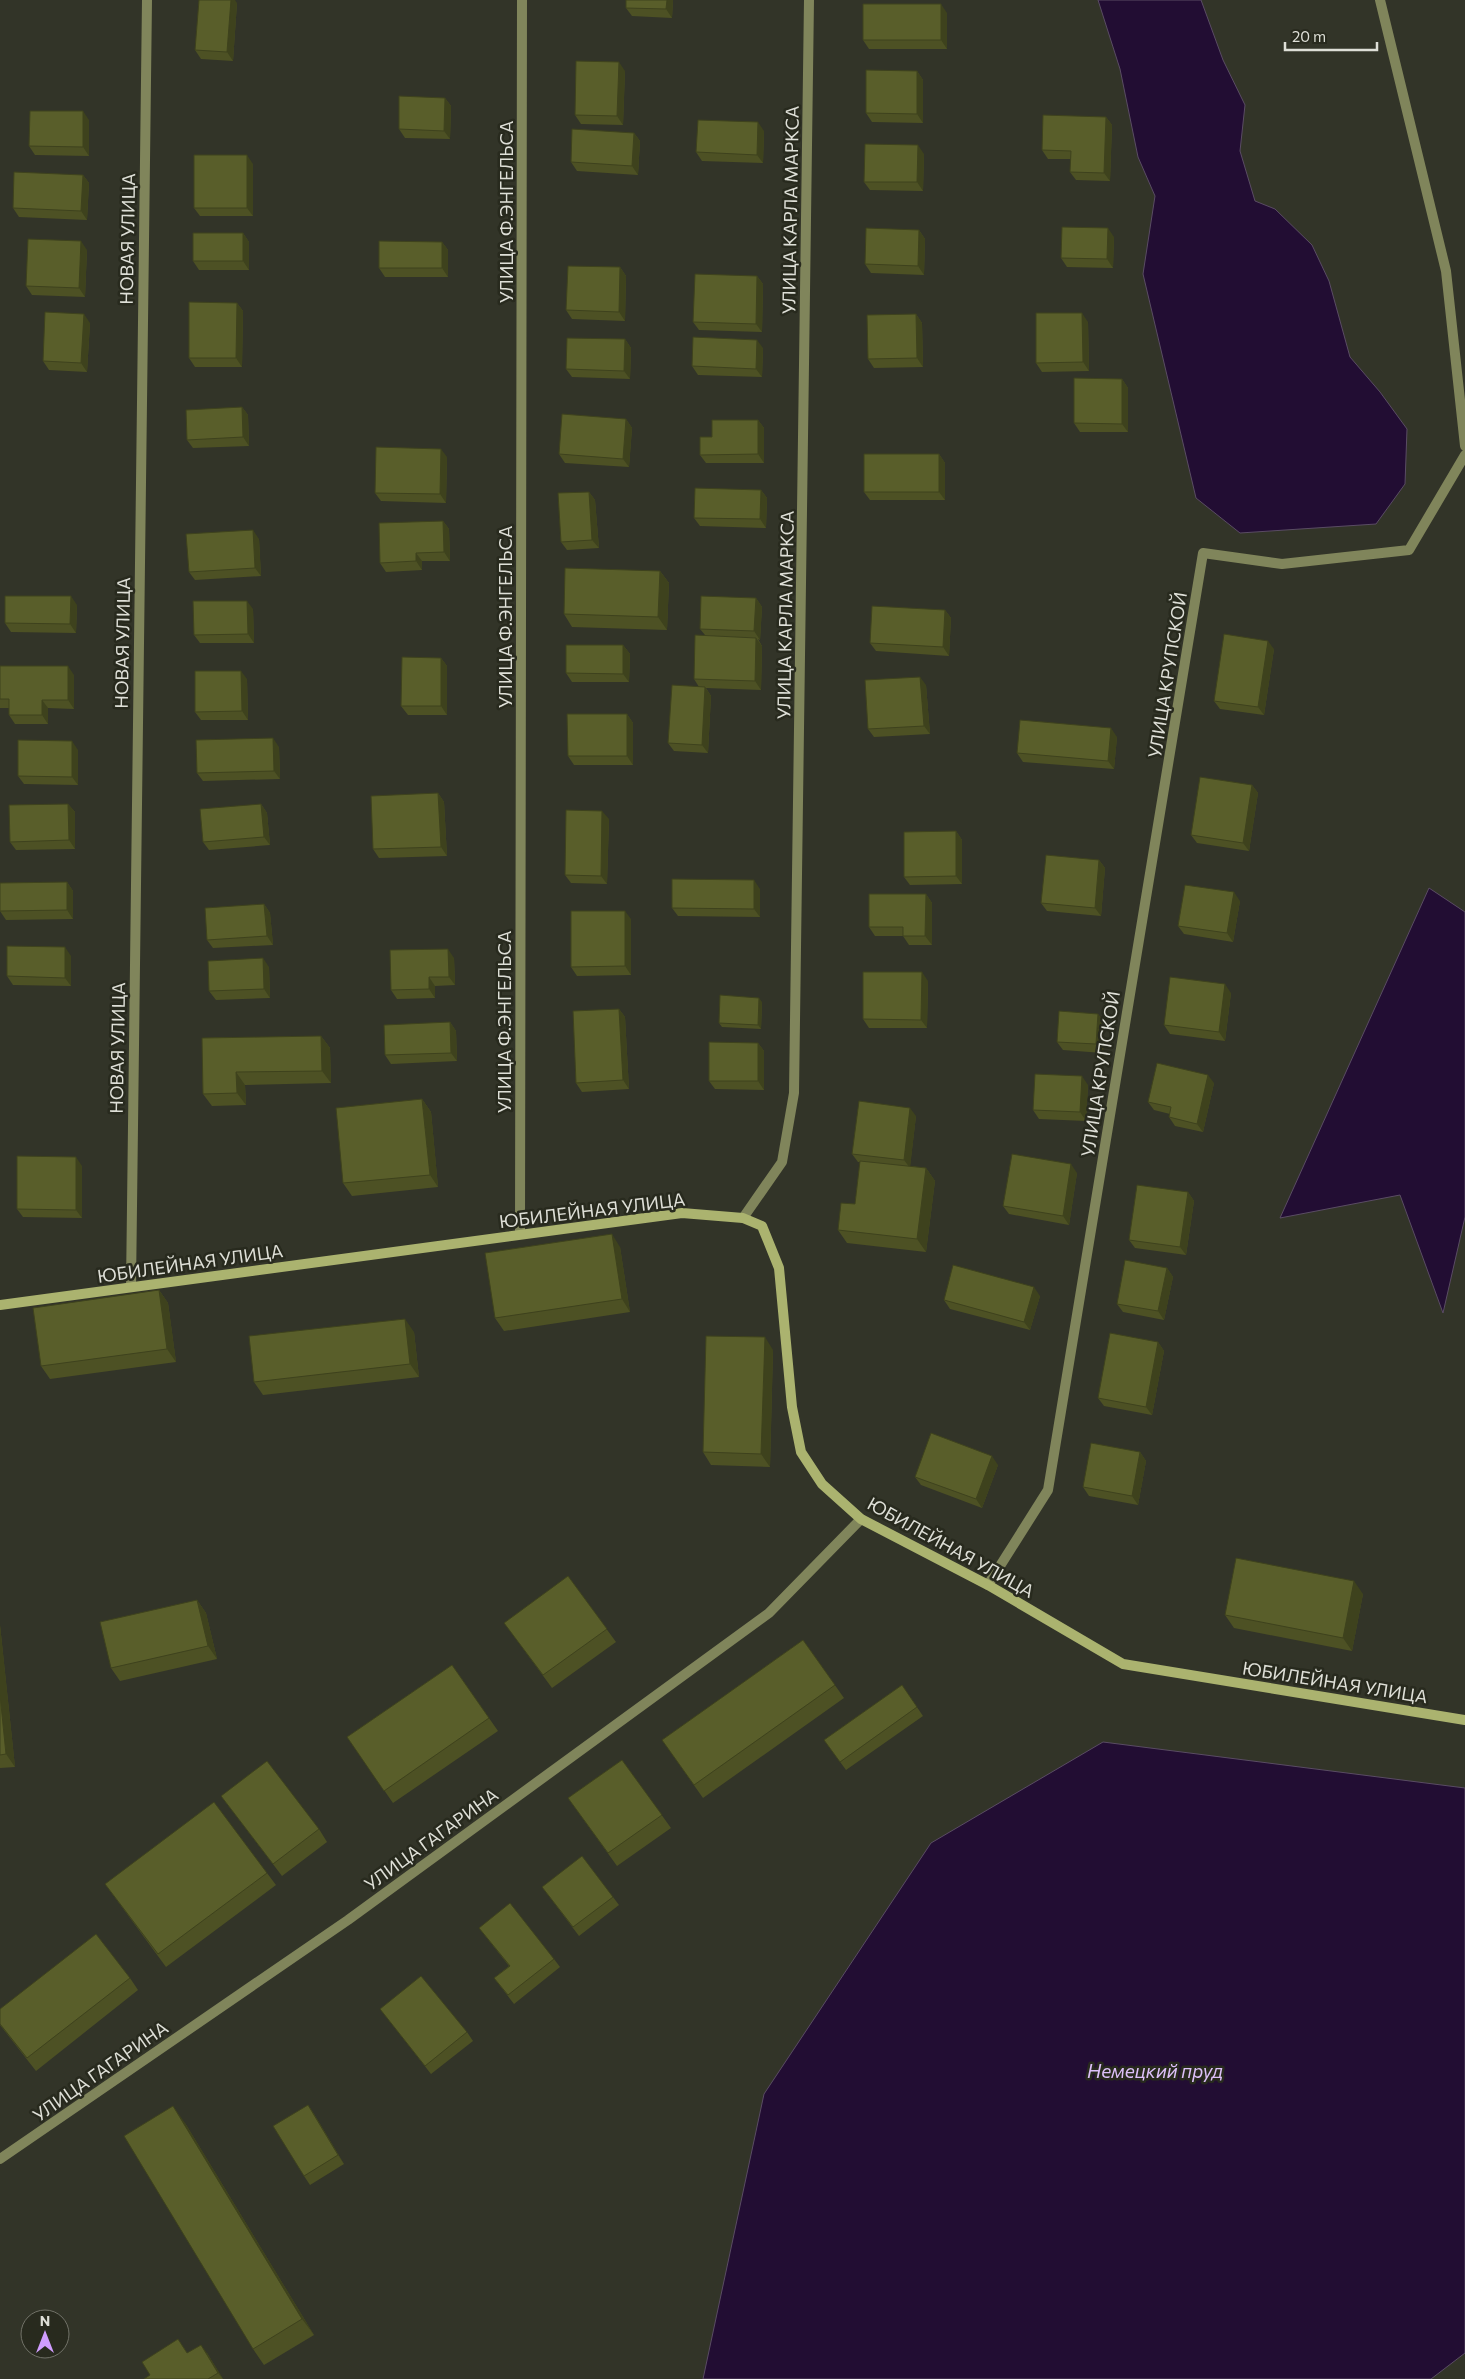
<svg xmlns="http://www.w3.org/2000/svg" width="1465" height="2379" font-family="Commissioner,sans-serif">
	<rect width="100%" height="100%" fill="#323428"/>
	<path fill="#220d33" stroke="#5a4c64" d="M1098,0H1201L1223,60L1245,105L1240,151L1255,201L1275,209L1312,245L1329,281L1350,357L1380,392L1407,429L1405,484L1376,524L1240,533L1196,498L1143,274L1155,196L1138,157L1120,69Z
		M1429,888L1465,912V1217L1443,1313L1400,1195L1280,1218Z
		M1103,1742L1465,1788V2353L1431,2379H703L764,2094L931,1843Z"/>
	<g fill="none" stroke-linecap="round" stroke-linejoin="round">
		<path stroke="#80855b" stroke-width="10" d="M1380,0L1446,271L1465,446
			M743,1218L782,1162L794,1093L809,0
			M520,1234L522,0
			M131,1287L147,0
			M988,1585L1048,1490L1203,553L1282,564L1409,550L1465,455
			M0,2159L348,1920L769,1613L861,1519"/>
		<path stroke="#abb36f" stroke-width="10" d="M0,1305L682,1213L743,1218L762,1226L779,1268L792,1407L801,1452L822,1484L861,1519L988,1585L1123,1664L1465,1720"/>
	</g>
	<path fill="#4d5124" d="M626,0H673L672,18L632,16L626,8Z
		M237,3L233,61L201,59L195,50Z
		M947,13V49H869L863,40Z
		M625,71L623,125L581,124L575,115Z
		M917,71L923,80V123L872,122L866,113Z
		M445,98L451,106L450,139L405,138L399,129Z
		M1106,117L1112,125L1110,181L1076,180L1070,172L1071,159H1048L1042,150Z
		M89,120V156L35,155L29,146Z
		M764,131L763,163L702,161L696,152Z
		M634,133L640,141L638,175L577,171L571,162Z
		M924,154L923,191L870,190L864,182Z
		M253,164V216H200L194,208Z
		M83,175L89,183L87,220L19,217L13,208Z
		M919,230L925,239L924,275L871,273L865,264Z
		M243,233L249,242V270H199L193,261Z
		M1114,237L1113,268L1067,267L1061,258Z
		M442,242L448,250V277H385L379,268Z
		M87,250L85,297L32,295L26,286Z
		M620,267L626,276L625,321L572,319L566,310Z
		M757,276L763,284L762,332L699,330L693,322Z
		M237,303L243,311L242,367H195L189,358Z
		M916,314L922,323L923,367L874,368L868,359Z
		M1088,322L1089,371L1042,372L1036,363Z
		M90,323L87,372L49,370L43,361Z
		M625,339L631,348L630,379L572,377L566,369Z
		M763,348L762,377L698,375L692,366Z
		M1122,379L1128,388V432H1080L1074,423Z
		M242,407L248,415L249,446L193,448L187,440Z
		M626,419L632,428L629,467L565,463L559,454Z
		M758,420L764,428V463H706L700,455L712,437Z
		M939,454L945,463V500H870L864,492Z
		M447,457L446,503L381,501L375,493Z
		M761,490L767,498L766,528L700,526L694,518Z
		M589,492L595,500L599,548L567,550L561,542Z
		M443,521L449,529L450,561H422V570L386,572L380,563Z
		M259,539L261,576L195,580L189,572Z
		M660,571L669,583L667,630L572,627L564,614Z
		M756,598L762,607L760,640L758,639L762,646L761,690L706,688L711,696L708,753L674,751L668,743L699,687L694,679L705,635L700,629Z
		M77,605L76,633L11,632L5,623Z
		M253,609L254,643H200L194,635Z
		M945,610L951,618L949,656L876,651L870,643Z
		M623,645L630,654L629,682H572L566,673Z
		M1274,649L1264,715L1220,709L1214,701Z
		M441,658L447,666V715H408L401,706Z
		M0,666L74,675V709L48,708V724H15L9,715V708H0Z
		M247,679L248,720H201L195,712Z
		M926,685L930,734L874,737L868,729Z
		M627,714L633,723V765H574L568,756Z
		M1117,737L1114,769L1023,762L1017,753Z
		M279,747L280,779L203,781L197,773Z
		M78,750V785L24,784L18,776Z
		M1252,785L1258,793L1249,851L1197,843L1191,835Z
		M438,793L444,802L447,856L379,858L373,849Z
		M68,804L75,812V849L16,850L10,842Z
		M261,804L267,813L270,845L209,850L203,842Z
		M609,819L607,884L571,883L565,875Z
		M956,831L962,840V884L910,885L904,877Z
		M1099,860L1105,868L1101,916L1047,911L1041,903Z
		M67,882L73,891V919L6,920L0,911Z
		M760,889V917L678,916L672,908Z
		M926,894L932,903V945H909L903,936H875L869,927Z
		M1240,901L1233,942L1184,934L1178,926Z
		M264,904L270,913L273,945L213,948L207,940Z
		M631,919V975L577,976L571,967Z
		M71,956V986L13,985L7,976Z
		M454,958L455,985L435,986V998L397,999L391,990Z
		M269,967L270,998L216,1000L209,991Z
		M928,981L927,1028H869L863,1019Z
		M1231,993L1225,1041L1170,1034L1164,1025Z
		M762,1002L761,1029L722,1027L719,1023Z
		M619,1009L625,1017L629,1089L582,1092L576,1083Z
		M1098,1014L1104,1022L1103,1053L1063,1050L1057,1042Z
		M450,1022L456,1031L457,1061L391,1064L385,1055Z
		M321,1036L330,1048L331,1083L245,1085L246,1105L212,1106L203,1094L202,1038Z
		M758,1043L764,1051V1090L715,1089L709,1081Z
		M1214,1083L1203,1132L1175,1126L1169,1117L1170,1114L1154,1110L1148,1102Z
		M1088,1085L1086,1121L1039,1119L1033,1110Z
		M422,1099L431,1112L438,1187L352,1196L343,1183Z
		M916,1116L910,1166L926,1168L935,1181L926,1252L847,1243L838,1230L855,1204L860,1162H858L852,1154Z
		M82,1166V1218L23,1217L17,1209Z
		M1077,1173L1069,1225L1009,1214L1003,1206Z
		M1188,1192L1194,1201L1186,1255L1135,1248L1129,1240Z
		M620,1247L630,1312L504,1331L495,1318Z
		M1167,1268L1173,1277L1164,1320L1123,1312L1117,1304Z
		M159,1290L168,1303L176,1362L50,1379L41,1366Z
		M1040,1296L1030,1330L950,1309L944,1300Z
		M414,1332L419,1377L263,1395L254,1382Z
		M1158,1342L1164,1351L1152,1415L1104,1406L1098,1398Z
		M773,1350L770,1467L711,1465L703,1452Z
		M1140,1452L1146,1461L1138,1505L1089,1496L1083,1487Z
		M998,1465L982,1508L921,1485L915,1477Z
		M568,1576L616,1642L552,1688L513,1635Z
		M1363,1594L1352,1651L1234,1628L1225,1615Z
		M197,1600L206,1613L217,1659L120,1681L111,1668Z
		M0,1625L15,1767L0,1768Z
		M803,1640L844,1698L703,1798L662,1740Z
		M452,1665L498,1731L393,1803L347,1737Z
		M902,1685L923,1716L846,1770L824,1740Z
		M622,1760L671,1828L617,1866L568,1798Z
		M221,1796L319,1829L327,1842L282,1876Z
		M267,1873L276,1885L166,1967L105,1884Z
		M542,1887L613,1897L619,1905L579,1936Z
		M479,1928L554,1959L560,1967L514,2004L494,1978L509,1966Z
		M130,1978L138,1990L36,2071L0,2025V2009Z
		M380,2009L467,2032L473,2041L431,2074Z
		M308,2105L314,2114L344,2164L310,2185L304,2176Z
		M185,2123L314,2335L264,2365L253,2349Z
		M184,2348L187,2353H207L223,2379H144L150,2375Z"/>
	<path fill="#3e421d" d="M231,0H235L237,3L233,61L227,52Z
		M667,0H673L672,18L666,9Z
		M941,4L947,13V49L941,40Z
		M619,62L625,71L623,125L617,116Z
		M917,71L923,80V123L917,114Z
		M445,98L451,106L450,139L444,131Z
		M83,111L89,120V156L83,147Z
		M1106,117L1112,125L1110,181L1104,173Z
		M758,122L764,131L763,163L757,155Z
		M634,133L640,141L638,175L632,166Z
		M918,145L924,154L923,191L917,182Z
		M247,155L253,164V216L247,208Z
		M83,175L89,183L87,220L81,211Z
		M1108,228L1114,237L1113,268L1107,259Z
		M919,230L925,239L924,275L918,266Z
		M243,233L249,242V270L243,261Z
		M81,241L87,250L85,297L79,288Z
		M442,242L448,250V277L442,268Z
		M620,267L626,276L625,321L619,312Z
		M757,276L763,284L762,332L756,324Z
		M237,303L243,311L242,367L236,358Z
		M1082,313L1088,322L1089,371L1083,362Z
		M84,314L90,323L87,372L81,363Z
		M916,314L922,323L923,367L917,358Z
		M625,339L631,348L630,379L624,371Z
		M757,340L763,348L762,377L756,369Z
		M1122,379L1128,388V432L1122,424Z
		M242,407L248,415L249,446L243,437Z
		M626,419L632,428L629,467L623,459Z
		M758,420L764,428V463L758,454Z
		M441,449L447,457L446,503L440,494Z
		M939,454L945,463V500L939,492Z
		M761,490L767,498L766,528L760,519Z
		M589,492L595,500L599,548L592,540Z
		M443,521L449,529L450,561L444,552Z
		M253,530L259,539L261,576L255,568Z
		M416,553L422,561V570L416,561Z
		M660,571L669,583L667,630L658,617Z
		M71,596L77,605L76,633L70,624Z
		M756,598L762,607L760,640L754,631Z
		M247,601L253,609L254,643L248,634Z
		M945,610L951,618L949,656L943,647Z
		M756,638L762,646L761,690L755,681Z
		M1268,641L1274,649L1264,715L1258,707Z
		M623,645L630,654L629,682L623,674Z
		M441,658L447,666V715L441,706Z
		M68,666L74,675V709L68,700Z
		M241,671L247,679L248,720L242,711Z
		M920,677L926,685L930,734L924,726Z
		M705,687L711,696L708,753L702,745Z
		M42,700L48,708V724L42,715Z
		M627,714L633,723V765L627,756Z
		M1111,728L1117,737L1114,769L1108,761Z
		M273,738L279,747L280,779L274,771Z
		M72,741L78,750V785L72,777Z
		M1252,785L1258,793L1249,851L1243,843Z
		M438,793L444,802L447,856L441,847Z
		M68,804L75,812V849L69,840Z
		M261,804L267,813L270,845L264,837Z
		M602,811L609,819L607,884L601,876Z
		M956,831L962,840V884L956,876Z
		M1099,860L1105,868L1101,916L1095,908Z
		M754,880L760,889V917L754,909Z
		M67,882L73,891V919L67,910Z
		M1234,892L1240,901L1233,942L1227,933Z
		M926,894L932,903V945L925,936Z
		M264,904L270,913L273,945L267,936Z
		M625,911L631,919V975L625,966Z
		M65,947L71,956V986L65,978Z
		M448,949L454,958L455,985L449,977Z
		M263,958L269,967L270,998L264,989Z
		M922,972L928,981L927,1028L921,1020Z
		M429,977L435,986V998L429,989Z
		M1225,984L1231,993L1225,1041L1219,1032Z
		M759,998L762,1002L761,1029L758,1025Z
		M619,1009L625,1017L629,1089L623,1080Z
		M1098,1014L1104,1022L1103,1053L1096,1044Z
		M450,1022L456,1031L457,1061L451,1053Z
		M321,1036L330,1048L331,1083L322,1071Z
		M758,1043L764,1051V1090L758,1081Z
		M236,1072L245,1085L246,1105L237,1093Z
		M1208,1075L1214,1083L1203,1132L1197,1124Z
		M1082,1076L1088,1085L1086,1121L1080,1112Z
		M422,1099L431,1112L438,1187L430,1175Z
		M910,1108L916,1116L910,1168L904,1160Z
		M76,1157L82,1166V1218L76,1210Z
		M1071,1164L1077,1173L1069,1225L1063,1216Z
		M926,1168L935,1181L926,1252L917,1239Z
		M1188,1192L1194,1201L1186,1255L1180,1247Z
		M612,1234L620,1247L630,1312L622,1299Z
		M1167,1268L1173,1277L1164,1320L1158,1311Z
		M1034,1287L1040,1296L1030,1330L1024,1322Z
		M159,1290L168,1303L176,1362L167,1349Z
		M405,1319L414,1332L419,1377L410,1364Z
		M765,1337L773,1350L770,1467L761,1454Z
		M1158,1342L1164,1351L1152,1415L1146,1407Z
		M1140,1452L1146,1461L1138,1505L1132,1496Z
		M992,1456L998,1465L982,1508L976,1499Z
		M1354,1581L1363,1594L1352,1651L1343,1638Z
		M197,1600L206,1613L217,1659L208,1646Z
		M0,1625L15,1767L6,1754L0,1695Z
		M308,2105L314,2114L344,2164L338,2155Z
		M173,2106L185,2123L314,2335L302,2319Z
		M201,2345L207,2353L223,2379L218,2373Z"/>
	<path fill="#595e2a" stroke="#3e421d" d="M199,0H231L227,52L195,50Z
		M626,0H667L666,9L626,8Z
		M863,4H941V40H863Z
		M576,61L619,62L617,116L575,115Z
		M866,70L917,71V114L866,113Z
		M399,96L445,98L444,131L399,129Z
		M30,111H83V147L29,146Z
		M1043,115L1106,117L1104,173L1070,172L1071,151L1042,150Z
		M698,120L758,122L757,155L696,152Z
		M572,129L634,133L632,166L571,162Z
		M865,144L918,145L917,182H864Z
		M194,155H247V208H194Z
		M14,172L83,175L81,211L13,208Z
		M1062,227L1108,228L1107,259L1061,258Z
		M866,228L919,230L918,266L865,264Z
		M193,233H243V261H193Z
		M28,239L81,241L79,288L26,286Z
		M379,241L442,242V268H379Z
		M568,266L620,267L619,312L566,310Z
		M695,274L757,276L756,324L693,322Z
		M189,302L237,303L236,358H189Z
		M45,312L84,314L81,363L43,361Z
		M1036,313H1082L1083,362L1036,363Z
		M916,314L917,358L868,359L867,315Z
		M693,337L757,340L756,369L692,366Z
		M567,338L625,339L624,371L566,369Z
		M1074,378L1122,379V424L1074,423Z
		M242,407L243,437L187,440L186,410Z
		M562,414L626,419L623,459L559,454Z
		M712,420H758V454L700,455V437H712Z
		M376,447L441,449L440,494L375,493Z
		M864,454H939V492H864Z
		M695,488L761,490L760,519L694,518Z
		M589,492L592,540L561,542L558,493Z
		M443,521L444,552L416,553V561L380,563L379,523Z
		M253,530L255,568L189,572L186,534Z
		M565,568L660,571L658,617L564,614Z
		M5,596H71L70,624L5,623Z
		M701,596L756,598L754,631L700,629Z
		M193,601H247L248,634L194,635Z
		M872,606L945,610L943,647L870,643Z
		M1224,634L1268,641L1258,707L1214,701Z
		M695,635L756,638L755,681L694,679Z
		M566,645H623V674L566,673Z
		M402,657L441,658V706H401Z
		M0,666H68V700H42V715H9V699H0Z
		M195,671H241L242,711L195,712Z
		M920,677L924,726L868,729L865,680Z
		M672,685L705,687L702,745L668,743Z
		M567,714H627V756H568Z
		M1020,720L1111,728L1108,761L1017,753Z
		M273,738L274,771L197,773L196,740Z
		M18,740L72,741V777L18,776Z
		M1200,777L1252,785L1243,843L1191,835Z
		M438,793L441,847L373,849L371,796Z
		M68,804L69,840L10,842L9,805Z
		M261,804L264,837L203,842L200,809Z
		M566,810L602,811L601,876L565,875Z
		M956,831V876L904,877V832Z
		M1046,855L1099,860L1095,908L1041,903Z
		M672,879L754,880V909L672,908Z
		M67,882V910L0,911V883Z
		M1185,885L1234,892L1227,933L1178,926Z
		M869,894H926L925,936H903V927H869Z
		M264,904L267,936L207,940L205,908Z
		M571,911H625V966L571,967Z
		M7,946L65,947V978L7,976Z
		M448,949L449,977H429V989L391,990L390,950Z
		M263,958L264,989L209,991L208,961Z
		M863,972H922L921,1020L863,1019Z
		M1170,977L1225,984L1219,1032L1164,1025Z
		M720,995L759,998L758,1025L719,1023Z
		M619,1009L623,1080L576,1083L573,1011Z
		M1059,1011L1098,1014L1096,1044L1057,1042Z
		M450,1022L451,1053L385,1055L384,1025Z
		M321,1036L322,1071L236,1072L237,1093L203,1094L202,1038Z
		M709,1042L758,1043V1081H709Z
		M1157,1063L1208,1075L1197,1124L1169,1117L1171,1107L1148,1102Z
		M1035,1074L1082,1076L1080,1112L1033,1110Z
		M422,1099L430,1175L343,1183L336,1108Z
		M859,1101L910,1108L904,1160L852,1154Z
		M1012,1154L1071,1164L1063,1216L1003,1206Z
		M17,1156L76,1157V1210L17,1209Z
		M860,1161L926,1168L917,1239L838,1230L841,1203L855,1204Z
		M1137,1185L1188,1192L1180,1247L1129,1240Z
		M612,1234L622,1299L495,1318L485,1253Z
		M1125,1260L1167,1268L1158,1311L1117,1304Z
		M953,1265L1034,1287L1024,1322L944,1300Z
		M159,1290L167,1349L41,1366L33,1308Z
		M405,1319L410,1364L254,1382L249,1336Z
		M1110,1333L1158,1342L1146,1407L1098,1398Z
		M706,1336L765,1337L761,1454L703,1452Z
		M931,1433L992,1456L976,1499L915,1477Z
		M1091,1443L1140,1452L1132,1496L1083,1487Z
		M1236,1558L1354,1581L1343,1638L1225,1615Z
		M568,1576L607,1629L543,1675L504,1623Z
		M197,1600L208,1646L111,1668L100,1622Z
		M803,1640L835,1685L694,1785L662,1740Z
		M452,1665L489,1718L384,1791L347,1737Z
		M902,1685L917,1707L840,1762L824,1740Z
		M0,1695L6,1754L0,1755Z
		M622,1760L662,1815L608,1853L568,1798Z
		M267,1761L319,1829L273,1864L221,1796Z
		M214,1802L267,1873L158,1954L105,1884Z
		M582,1856L613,1897L573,1927L542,1887Z
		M510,1903L554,1959L508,1995L494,1978L510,1966L479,1928Z
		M96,1934L130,1978L27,2058L0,2024V2009Z
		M421,1976L467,2032L425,2066L380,2009Z
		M308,2105L338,2155L304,2176L273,2126Z
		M173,2106L302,2319L253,2349L124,2136Z
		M178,2339L187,2353L201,2345L218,2373L208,2379H144L150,2375L142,2362Z"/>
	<g text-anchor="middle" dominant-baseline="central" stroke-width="5" stroke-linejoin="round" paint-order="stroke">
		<g font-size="18" fill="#dedfd7" stroke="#282a1e">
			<text transform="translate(790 210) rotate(-89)">УЛИЦА КАРЛА МАРКСА</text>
			<text transform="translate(506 212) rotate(-90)">УЛИЦА Ф.ЭНГЕЛЬСА</text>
			<text transform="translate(127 239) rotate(-89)">НОВАЯ УЛИЦА</text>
			<text transform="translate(785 615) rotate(-89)">УЛИЦА КАРЛА МАРКСА</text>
			<text transform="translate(505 617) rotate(-90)">УЛИЦА Ф.ЭНГЕЛЬСА</text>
			<text transform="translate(122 643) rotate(-89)">НОВАЯ УЛИЦА</text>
			<text transform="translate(1167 675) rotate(-81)">УЛИЦА КРУПСКОЙ</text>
			<text transform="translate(504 1022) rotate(-90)">УЛИЦА Ф.ЭНГЕЛЬСА</text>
			<text transform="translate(117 1048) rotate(-89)">НОВАЯ УЛИЦА</text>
			<text transform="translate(1100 1074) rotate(-81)">УЛИЦА КРУПСКОЙ</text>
			<text transform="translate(592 1210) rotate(-7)">ЮБИЛЕЙНАЯ УЛИЦА</text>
			<text transform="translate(190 1263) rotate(-8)">ЮБИЛЕЙНАЯ УЛИЦА</text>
			<text transform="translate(951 1547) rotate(29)">ЮБИЛЕЙНАЯ УЛИЦА</text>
			<text transform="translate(1335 1682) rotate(9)">ЮБИЛЕЙНАЯ УЛИЦА</text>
			<text transform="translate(431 1839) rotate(-36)">УЛИЦА ГАГАРИНА</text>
			<text transform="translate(100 2071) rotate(-35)">УЛИЦА ГАГАРИНА</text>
		</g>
		<g font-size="19" font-style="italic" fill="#ddc0f9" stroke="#282a1e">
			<text x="1155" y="2070">Немецкий пруд</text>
		</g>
	</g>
	<g transform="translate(45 2334)"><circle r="24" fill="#282a1e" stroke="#717268"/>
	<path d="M0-4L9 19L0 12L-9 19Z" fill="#d09dfe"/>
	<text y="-8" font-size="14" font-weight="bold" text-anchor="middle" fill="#dedfd7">N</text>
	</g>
	<path d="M1285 42v8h92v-8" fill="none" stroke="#dedfd7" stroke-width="2.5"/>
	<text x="1292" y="42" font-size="15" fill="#dedfd7" stroke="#282a1e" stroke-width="4" paint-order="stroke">20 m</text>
</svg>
